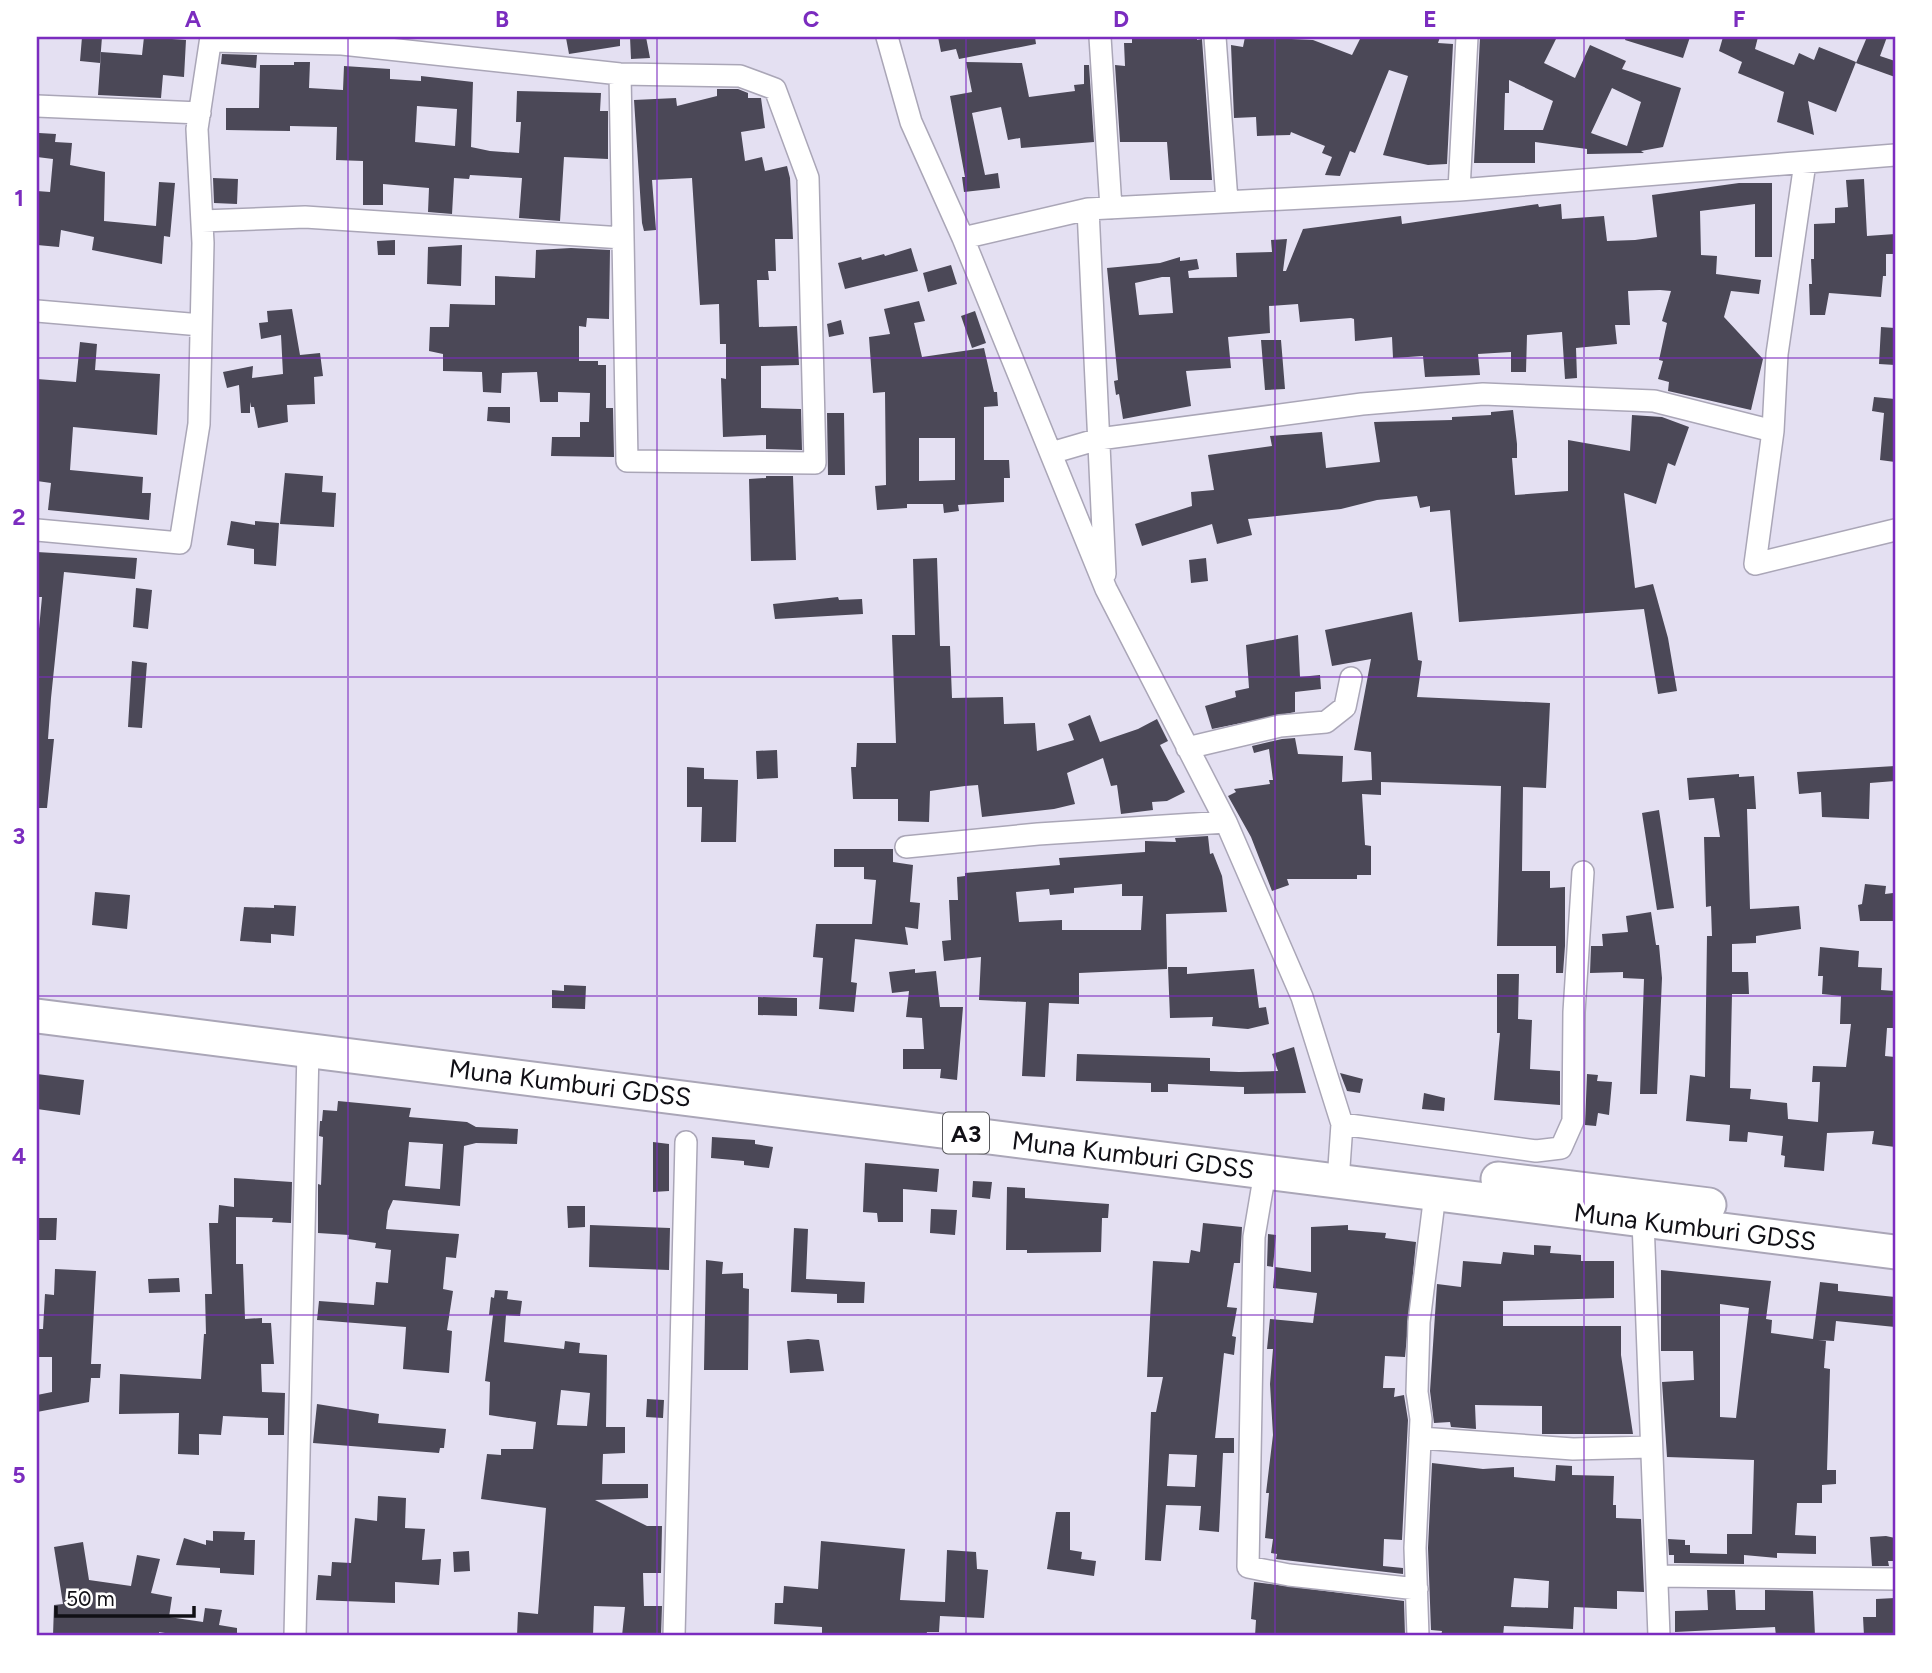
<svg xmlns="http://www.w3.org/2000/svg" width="1932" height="1673" font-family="Figtree,sans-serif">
	<rect width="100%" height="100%" fill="#e4e0f2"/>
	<path fill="#4b4857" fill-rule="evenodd" d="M82,37H102L100,63L80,61Z
		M144,37L186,40L184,77L163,75L161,98L98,95L101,52L142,55Z
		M630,37H646L650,58L631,59Z
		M938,37H1035L1036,44L959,59L956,49L941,52Z
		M1132,37H1197V40L1202,39L1212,180H1170L1167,142H1120L1115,65L1125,66L1124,43H1132Z
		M1245,37L1313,40L1352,55L1361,37H1440L1438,43L1453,44L1447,164L1428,165L1383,155L1408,76L1389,70L1355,153L1350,151L1340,176L1325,175L1332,157L1322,153L1325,146L1291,132L1290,135L1257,136L1256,117L1234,118L1231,45L1243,47Z
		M1480,37H1557L1544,63L1575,78L1590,45L1626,61L1622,69L1681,88L1663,147L1641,151L1644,153L1587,154V149L1535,142V163H1474ZM1509,80L1553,101L1543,130H1504L1505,93H1509ZM1612,88L1641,102L1627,146L1591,133Z
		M1626,37H1690L1683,58L1625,40Z
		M1723,37H1758L1755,49L1794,65L1799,53L1814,60L1819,47L1856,62L1836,112L1808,101L1814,135L1777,122L1784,92L1738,73L1742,62L1719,51Z
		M1867,37H1887L1880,56L1895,61V77L1856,63Z
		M566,38H620V46L569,54Z
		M222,54L257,55L256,68L221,64Z
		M294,62H310L309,88L343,90L344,66L390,69V79L421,81V76L473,82L471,147L490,151L519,153L521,122H516L517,91L601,93L600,111H608V159L564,157L560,221L519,218L522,178L470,175L469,179L454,178L452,214L428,212L429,188L383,184V205H363V161L336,160L337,127L290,126V131L226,130V108H259L260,65H294ZM417,106L457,109L455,146L415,142Z
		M966,62L1022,63L1029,97L1075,91L1074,85L1084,84V65H1089L1094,142L1021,148L1020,138L1008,140L1001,107L972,113L985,175L998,173L1000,188L964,192L962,177H965L950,96L972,92Z
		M717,89H738L748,93V98H761L765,128L741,132L745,161L762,157L765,171L787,166L790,178L793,239H775L776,271H768L769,280H757L759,327L797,326L799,365L761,366V408L801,409L802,450L766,449V435L723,437L721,378L726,379V344H720L719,304L700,305L692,178L652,180L656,230L644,231L642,223L634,100L676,98L677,106L717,96Z
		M39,133L56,134L55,142L72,143L70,165L105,172L104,221L156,226L159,182L175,183L170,237L164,236L162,264L92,250L94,237L61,230L59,247L37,245V191L50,192L53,159L37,157Z
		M213,178L238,179L237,204L214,203Z
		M1864,179L1867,236L1895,234V254H1886V276H1883L1881,297L1829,293L1825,315H1810L1809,284H1812L1811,259H1814V224L1835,223V208L1848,207L1846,180Z
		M1739,183H1772V257H1755V204L1700,211L1701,255L1717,256L1716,274L1761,280L1759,294L1731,291L1724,317L1763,359L1751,410L1668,391L1669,382L1658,379L1663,361L1659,360L1667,323L1662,321L1671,291L1660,290L1628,291L1630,325H1615L1617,344L1576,348L1577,378L1565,379L1562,332L1527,335L1526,372H1511V352L1478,354L1480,375L1425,377L1423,356L1393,358L1392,337L1355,341L1354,319L1351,318L1300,322L1298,304L1269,306L1270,333L1228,337L1231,368L1186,371L1191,406L1123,419L1119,394L1116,395L1114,381L1118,380L1107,268L1160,263L1180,257V261L1197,259L1199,269L1188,271L1189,278L1237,277L1236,253L1272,252L1271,240L1287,239L1283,271H1286L1303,229L1401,216L1402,224L1538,204L1539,207L1561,204L1562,219L1604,216L1607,241L1635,240L1657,237L1652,195ZM1162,277H1170L1173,313L1139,315L1135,283Z
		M395,240V255H378L377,241Z
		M462,245L461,286L427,284L428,247Z
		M571,248L610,250L609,319L587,318L586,327L579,326V361H598V365H606V408H613L614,457L551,456L552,437H580V422H589L590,393L558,392V402H540L537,372L502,373L501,393L483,392L482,372L443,371V354L429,351L430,327H449L450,304L495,305V276L535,278L536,250Z
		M911,248L918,271L845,289L838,263L861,257L862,260L884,254L885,256Z
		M951,265L957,284L928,292L923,273Z
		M919,301L925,321L914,323L922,357L984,348L994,392H997L998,406L984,407V460H1009L1010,478H1004V502L958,505L959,511L944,513L943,504H907V508L877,510L875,486L886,485L885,392L873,393L869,337L890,334L884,309ZM919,438H955V480L919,481Z
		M292,309L300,355L320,353L323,376L314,377L315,404L287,405L288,422L258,428L254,407H251L250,402V413H241L239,385L227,388L223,372L253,366L252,378L283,374L281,335L261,339L259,323L268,322L267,311Z
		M975,311L986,343L972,348L961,316Z
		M841,320L844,334L829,337L827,324Z
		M1881,327L1895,328V365L1879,364Z
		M1261,340H1281L1285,389L1265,390Z
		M80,342L97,344L95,370L160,374L157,435L73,427L70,470L143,477L142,493H151L149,520L48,510L51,483L37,481V379L76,382Z
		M1874,397L1895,399V462L1880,460L1884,413L1872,411Z
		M488,407H510V423L487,421Z
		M1513,410L1517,444V458H1512L1515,495L1568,491V440L1630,451L1632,415L1662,417L1689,427L1675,466L1668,463L1656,504L1624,493L1635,588L1653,584L1668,638L1677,691L1658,694L1644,609L1459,622L1450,510L1430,512V506L1420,508L1417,496L1377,500L1341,509L1248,519L1252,535L1217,544L1212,524L1142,546L1135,524L1192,506L1191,492L1214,490L1208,455L1272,446L1270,436L1322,432L1326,468L1380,462L1374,422L1452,420V417L1491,415V412Z
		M827,413H844L845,475H828Z
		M285,473L323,476L322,492L336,493L334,527L280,524Z
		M766,476H793L796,560L751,561L749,479L766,478Z
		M231,521L255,525V521L279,523L276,566L254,564V549L227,545Z
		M37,552L137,558L135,579L64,572L51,698L48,739H54L47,808H37V650L42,597H37Z
		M937,558L940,646H950L952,698L1003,697L1004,724L1035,723L1037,751L1074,740L1068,724L1090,715L1100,742L1138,729L1157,719L1168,741L1160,745L1185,792L1167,801L1152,802L1153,810L1121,814L1117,785L1111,786L1103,758L1067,773L1075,804L1054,809L982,817L978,785L965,786L930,791L929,822L898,821V799H853L851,767H856L857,743H896L892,635H915L913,559Z
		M1206,558L1208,581L1191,583L1189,560Z
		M136,588L152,590L148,629L133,627Z
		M838,597L839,600L862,599L863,614L775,619L773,604Z
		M1412,612L1418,660L1422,661L1417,697L1550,703L1546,788L1523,787L1522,871H1550V888L1565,887V946H1497L1501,786L1381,782V795L1362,794L1365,845L1371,846V875H1357V879H1287L1289,885L1272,891L1251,837L1228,796L1236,792L1234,789L1270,784L1269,780H1273L1269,749L1254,753L1252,746L1282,739L1295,738L1298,754L1343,756L1342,782L1372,780L1371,752L1354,750L1371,659L1332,666L1325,630Z
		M1298,635L1300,677L1320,675L1321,689L1295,692V712L1212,729L1205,706L1236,697L1235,691L1249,688L1246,645Z
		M132,661L147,663L142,728L128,727Z
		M777,750L778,778L757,779L756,751Z
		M1895,766V781L1870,783L1869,819L1822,817L1821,792L1799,794L1797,772Z
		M687,767L704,768V779L738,780L736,842H701L702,807H687Z
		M1739,774V777L1754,776L1756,809H1747L1750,909L1799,906L1801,929L1756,936V943L1732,944V972H1748L1749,994H1732L1730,1088L1751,1089L1750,1099L1787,1103L1788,1119L1818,1122L1820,1082H1812L1813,1066L1846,1067L1851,1024H1840L1841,996L1822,994L1823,976H1818L1820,947L1859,951L1858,967L1882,968L1881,990L1895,991L1893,1028H1887L1885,1056L1895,1057V1147L1872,1144L1874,1131L1827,1133L1824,1171L1784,1167L1785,1156L1781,1155L1783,1136L1748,1132L1747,1142L1729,1141L1730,1125L1686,1121L1690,1075L1705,1077L1707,936H1712L1711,906L1706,907L1704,837H1720L1714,798L1689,800L1687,778Z
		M1659,810L1674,908L1657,910L1642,813Z
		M1208,836L1210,854L1213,853L1222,876L1227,912L1166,914L1167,969L1079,973V1004L1049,1003L1045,1077L1022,1076L1026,1002L979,1000L981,957L944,961L942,941L951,940L949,900H958L957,877L965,876V873L1060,865L1059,858L1145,852V841L1176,842L1175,838ZM1122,884V896H1143L1141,930H1062V920L1019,922L1016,892L1049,889L1050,895L1074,893V888Z
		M834,849H893V862L913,865L910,902L920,903L918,929L905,927L908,945L855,939L851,982L857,983L854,1012L819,1009L823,958L813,957L816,924H872L876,880L864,879V867H834Z
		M1865,884L1886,886L1885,894L1893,893L1895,921H1860L1858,905L1862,904Z
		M95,892L130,895L127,929L92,925Z
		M274,905L296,906L294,936L271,934V943L240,941L244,907L274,908Z
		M1651,912L1656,945H1659L1662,978L1657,1094H1640L1644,979L1623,978V972L1590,973L1591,946H1603L1602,934L1628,932L1626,916Z
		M1556,946H1565L1563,973H1556Z
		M1168,967H1187V974L1254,969L1259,1008L1266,1007L1269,1024L1248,1029L1212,1026L1213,1017L1170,1018Z
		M915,969V973L936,971L940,1007H963L957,1080L940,1078L941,1069H903V1049H924L922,1018L906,1017L909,991L892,993L889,972Z
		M1497,974H1519L1518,1019L1532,1020L1530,1069L1560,1071V1105L1494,1100L1500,1033H1497Z
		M564,985L586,986L585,1009L552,1008V990L564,991Z
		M758,997L797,998V1016L758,1015Z
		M1294,1047L1306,1093L1244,1094V1087L1168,1084V1092H1151V1083L1076,1081L1077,1054L1210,1058V1071L1239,1072L1278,1071L1272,1054Z
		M1340,1073L1363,1079L1360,1093L1347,1091Z
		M37,1074L84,1080L80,1115L37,1109Z
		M1587,1074L1598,1075L1597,1081L1612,1082L1609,1115L1598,1113L1596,1126L1585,1125Z
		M1424,1093L1445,1098L1444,1111L1422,1109Z
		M338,1101L411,1108L409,1117L467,1122L476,1127L518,1129L517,1144L476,1143L464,1146L460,1206L393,1200L388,1211L386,1229L459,1234L456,1258L446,1257L443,1289L453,1291L447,1330L452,1331L449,1373L403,1369L406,1327L317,1320L319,1301L374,1305L376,1282L388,1283L391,1250L375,1248L376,1243L348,1239L349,1235L318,1233V1184L321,1185L323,1137L319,1136L320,1121H322L323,1110L337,1111ZM409,1142L443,1144L440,1189L405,1186Z
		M712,1137L755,1140V1144L773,1147L769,1168L744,1165V1161L711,1158Z
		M653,1142L669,1144V1191L653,1192Z
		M865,1163L939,1169L937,1192L903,1189V1222H878L877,1213L863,1212Z
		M234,1178L292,1182L291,1223L272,1222L273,1218L236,1217V1264H243L245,1319L262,1318V1323H271L274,1364H261L262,1392L285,1393L284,1435H268V1418L223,1416L221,1435L199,1434V1455L178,1454L179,1413L119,1414L120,1374L201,1379L204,1334H206L205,1294H212L209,1223H218L219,1205L234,1207Z
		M973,1181L992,1182L990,1199L972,1197Z
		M1007,1187L1025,1188V1198L1109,1204L1108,1218H1102L1101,1252L1027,1253V1250H1006Z
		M567,1206H585V1227L568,1228Z
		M931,1209L957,1210L955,1235L930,1233Z
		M37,1218H57L56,1240H37Z
		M1203,1223L1242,1227L1240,1263H1234L1227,1307L1237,1308L1232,1336L1236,1337L1234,1355L1224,1353L1215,1438H1234V1453H1223L1219,1532L1199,1530L1201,1506L1166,1505L1161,1561L1145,1560L1151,1412H1156L1163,1377H1147L1153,1261L1189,1263L1191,1250L1200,1252ZM1169,1454L1197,1455L1195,1487L1167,1486Z
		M590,1225L670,1228L669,1270L589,1267Z
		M1348,1225V1230L1386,1233L1385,1238L1416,1242L1405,1357L1385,1356L1383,1388H1395L1394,1397L1404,1395L1408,1420L1402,1540L1384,1539L1383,1566L1403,1568V1574L1276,1559L1277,1554L1271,1553L1273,1539L1265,1538L1269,1493H1266L1273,1435L1270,1384L1273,1349H1267L1270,1319L1313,1323L1317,1293L1273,1288L1275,1267L1311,1272V1227Z
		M794,1228L808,1229L806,1279L865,1282L864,1303H837V1294L791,1292Z
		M1268,1234L1276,1235L1273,1267L1267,1266Z
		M1534,1245L1551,1246L1550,1253L1581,1255V1261H1614V1298L1503,1301V1326H1621V1355L1633,1434H1542V1406L1475,1405L1476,1429L1451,1427L1450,1422L1434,1423L1430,1391L1437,1284L1461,1287L1463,1261L1501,1264L1503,1252L1534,1255Z
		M706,1260L723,1262L722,1274L743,1273V1288L749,1289L748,1370H704Z
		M55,1269L96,1271L91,1364H101L100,1378H91L89,1402L37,1412V1395L52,1392V1357H37V1329H43L45,1294L54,1295Z
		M1661,1270L1771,1281L1766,1319L1772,1320L1771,1333L1813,1339L1820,1282L1838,1284V1291L1895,1297V1327L1836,1321L1834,1341L1818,1340L1826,1341L1824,1368L1830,1369L1827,1470H1836V1484L1822,1485V1503H1797L1795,1535L1816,1536V1554L1777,1553V1558L1744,1555V1564L1674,1563V1555H1669L1668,1539L1685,1540V1545H1690V1553L1727,1554V1534H1752L1754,1460L1667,1457L1662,1382L1694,1380L1693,1351H1661ZM1720,1304L1749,1308L1736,1418L1720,1417Z
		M179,1278L180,1292L149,1293L148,1279Z
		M495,1290L508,1291L507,1299L522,1301L520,1316L506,1315L504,1342L564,1349L565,1341L580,1343L579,1353L607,1355L606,1427H625V1453L603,1454L602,1484H648V1498L595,1500L647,1526H662L661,1573H643L644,1606H662L661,1636H622L625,1607L594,1606L593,1636H517L518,1612L538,1614L546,1508L481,1499L487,1454L501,1455V1449H533L536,1422L489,1415L490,1382L485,1381L493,1315H489L491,1297L494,1298ZM561,1390L590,1393L587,1426L557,1425Z
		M808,1339L819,1340L824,1371L790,1373L787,1341Z
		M647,1399L664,1400L663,1418L646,1417Z
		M317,1404L379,1414L378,1423L446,1429L444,1448H440L439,1453L313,1443Z
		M1432,1463L1483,1469L1514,1467V1477L1555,1481L1556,1465L1572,1466V1475L1614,1476L1613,1505H1616V1518L1641,1519L1644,1592L1617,1591V1609L1574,1607L1573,1629L1504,1626L1503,1636H1441L1442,1631L1431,1630L1428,1548ZM1514,1578L1549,1581L1548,1608L1511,1607Z
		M378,1496L406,1498L405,1528L425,1529L422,1560L441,1559L439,1585L395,1582V1603L316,1600L318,1575L331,1576L332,1562L351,1563L355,1518L377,1521Z
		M1056,1512H1070V1550L1082,1552L1081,1559L1096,1561L1094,1576L1047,1569Z
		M213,1531L245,1532L244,1540H255L254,1575L220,1573V1568L176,1565L184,1538L206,1545V1540L213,1541Z
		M1886,1536L1895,1538V1561H1888L1889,1566H1872L1870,1537Z
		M821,1541L905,1549L900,1600L945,1602L947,1550L976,1552L977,1569L988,1570L984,1618L940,1616L939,1632H927L926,1636H822V1627L774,1624L775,1603H783L784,1586L818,1589Z
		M83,1542L89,1580L131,1586L137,1555L160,1559L151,1593L172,1597L169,1617L203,1622L205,1608L222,1610L219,1625L237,1628V1636H183L159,1632V1636H53L54,1605L63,1604L54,1547Z
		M469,1551L470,1571L454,1572L453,1552Z
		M1254,1582L1404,1601L1405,1636H1255L1256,1620L1251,1619Z
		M1707,1590H1735L1736,1610H1765V1590L1813,1591L1815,1636H1776L1775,1627L1675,1632V1611L1708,1610Z
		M1895,1598V1636H1864L1863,1617H1876V1599Z"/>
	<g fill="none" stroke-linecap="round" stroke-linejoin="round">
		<defs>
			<path id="minor" d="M887,37L911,122L963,238L1106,589L1226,822L1302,997L1342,1124L1338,1181
				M1100,37L1111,208
				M1215,37L1227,201
				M212,41L342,44L620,74L740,76L775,89L808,178L815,463L627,461L623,238
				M37,106L200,113
				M1805,163L1777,354L1773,431L1755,564L1895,530
				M1459,190L1467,37
				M1088,209L1105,574
				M202,221L305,217L623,238L620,74
				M963,238L1088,209L1459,190L1895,155
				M37,311L201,325
				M1051,453L1099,439L1362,404L1483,394L1654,401L1773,431
				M37,530L180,543L199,424L203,243L197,129L211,37
				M1187,748L1280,726L1326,722L1345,707L1351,678
				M906,847L1038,834L1226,822
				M1342,1124L1536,1151L1561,1148L1573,1121L1574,1012L1583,872
				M1265,1172L1254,1237L1248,1567L1289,1575L1417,1589
				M1643,1221L1659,1636
				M1420,1438L1573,1449L1650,1447
				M1659,1576L1895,1579
				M295,1636L308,1049
				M674,1636L686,1142
				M1418,1636L1415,1548L1421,1419L1417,1392L1419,1322L1435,1194"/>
			<path id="trunk" d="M37,1016L1895,1252
				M1498,1179L1709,1205"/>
		</defs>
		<use href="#minor" stroke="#aaa6b7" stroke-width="24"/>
		<use href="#trunk" stroke="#aaa6b7" stroke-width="37"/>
		<use href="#minor" stroke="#fff" stroke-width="21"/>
		<use href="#trunk" stroke="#fff" stroke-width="33"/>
	</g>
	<path fill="none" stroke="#7b2cbf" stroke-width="2" stroke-opacity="0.55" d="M348,37V1636M657,37V1636M966,37V1636M1275,37V1636M1584,37V1636M37,358H1895M37,677H1895M37,996H1895M37,1315H1895"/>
	<g text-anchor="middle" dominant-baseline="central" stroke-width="7" stroke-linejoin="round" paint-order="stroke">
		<rect fill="#fff" stroke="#58585c" stroke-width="2" x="943" y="1112.5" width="46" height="41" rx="5"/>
		<g font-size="24" font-weight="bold" fill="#111016">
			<text x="966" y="1133">A3</text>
		</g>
		<g font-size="26" fill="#111016" stroke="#fff">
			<text transform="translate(570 1083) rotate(7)">Muna Kumburi GDSS</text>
			<text transform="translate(1133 1155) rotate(7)">Muna Kumburi GDSS</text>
			<text transform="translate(1695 1227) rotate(7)">Muna Kumburi GDSS</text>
		</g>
	</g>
	<rect width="1932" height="1673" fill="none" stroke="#ffffff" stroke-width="77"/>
	<path d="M56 1606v10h138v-10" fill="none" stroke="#111016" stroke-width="3.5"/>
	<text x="66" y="1606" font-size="21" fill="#111016" stroke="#ffffff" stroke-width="5" paint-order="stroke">50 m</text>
	<rect x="38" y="38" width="1856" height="1596" fill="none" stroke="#7b2cbf" stroke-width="2.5"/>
	<g font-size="23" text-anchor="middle" font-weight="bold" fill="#7b2cbf">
		<text x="193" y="27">A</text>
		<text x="502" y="27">B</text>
		<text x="811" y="27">C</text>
		<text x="1121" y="27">D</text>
		<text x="1430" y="27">E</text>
		<text x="1739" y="27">F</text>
		<text x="19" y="206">1</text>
		<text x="19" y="525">2</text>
		<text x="19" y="844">3</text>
		<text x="19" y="1164">4</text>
		<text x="19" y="1483">5</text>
	</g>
</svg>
